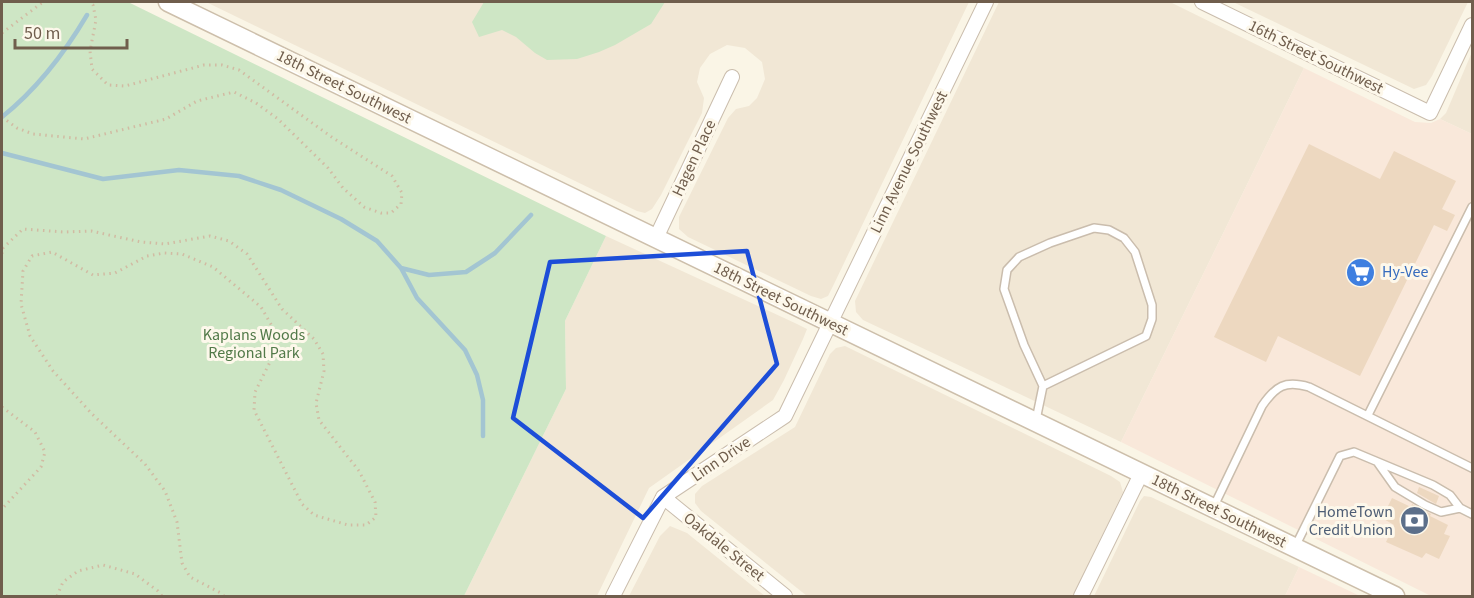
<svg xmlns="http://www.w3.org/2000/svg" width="1474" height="598" font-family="'Source Sans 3',sans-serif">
	<rect width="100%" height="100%" fill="#faf5e6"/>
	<path fill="#f1e7d5" d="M206,2H969L834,284L828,296L821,299L811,296L688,237L679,229V217L728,118L736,109L749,106L757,98L765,79L762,62L745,48L727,45L710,54L700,68L697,82L704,98L702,113L661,195L652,209L645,213L637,211Z
		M999,2H1170L1304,68L1121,442L863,320L856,312L855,301Z
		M1233,2H1468L1432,76L1426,85L1414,89Z
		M1472,52V134L1440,119L1446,113Z
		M606,236L797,324L807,329L803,339L784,380L773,400L649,488L597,596H464L566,389L565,321Z
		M845,346L1111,476L1120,482L1123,492L1073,596H807L701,511L695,503V494L702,486L795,427L830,354L836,348Z
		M1144,496L1151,497L1299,567L1285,596H1094L1140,501Z
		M670,526L687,533L765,596H629L660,536Z"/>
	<path fill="#f9e8da" d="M1304,68L1415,122L1431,123L1440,119L1472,134V596H1431L1121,442Z
		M1299,567L1360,596H1285Z"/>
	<path fill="#cee6c5" d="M2,2H128L606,236L565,321L566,389L464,596H2Z
		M484,2H665L651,24L615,45L599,52L577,59L547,60L535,53L516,37L502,30L479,37L472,22Z"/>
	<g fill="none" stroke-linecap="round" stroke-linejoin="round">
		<path stroke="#a3c5d2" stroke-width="4.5" d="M2,117C37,89 64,54 87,15
			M2,153L103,179L179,170L239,176L281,190L341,219L377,241L401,268L417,298L465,350L477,375L483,400V436
			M401,268L429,275L466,272L495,253L531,215"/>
	</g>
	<path fill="#edd8c0" d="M1309,144L1380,179L1394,151L1456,181L1442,209L1455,215L1447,231L1434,225L1360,376L1278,336L1266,362L1214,337Z
		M1419,487L1439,496L1436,504L1417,493Z
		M1392,498L1411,507L1412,504L1431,514L1430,516L1448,525L1444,534L1450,536L1439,559L1426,553L1422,558L1386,542L1394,525L1382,518Z"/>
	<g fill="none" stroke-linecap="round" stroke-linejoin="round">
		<defs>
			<path id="lane" d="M1368,415L1472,207
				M1036,420L1043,386L1024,345L1004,289L1007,270L1019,257L1050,243L1094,228L1109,230L1124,238L1135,252L1152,305V319L1146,336L1043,386
				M1378,463L1395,487L1425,505L1441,512L1460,508L1472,514
				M1214,506L1262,406C1276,386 1285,380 1309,387L1472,468
				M1295,547L1340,456L1354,452L1433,485L1450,495L1460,508"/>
			<path id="street" d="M1202,2L1430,113L1472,25
				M656,238L732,77
				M663,497L785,596
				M613,596L663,497L785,416L986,2
				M1081,596L1141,474"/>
			<path id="secondary" d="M168,2L1395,596"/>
		</defs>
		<use href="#lane" stroke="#cabdad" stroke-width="10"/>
		<use href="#street" stroke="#cabdad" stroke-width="16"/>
		<use href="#secondary" stroke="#cdbfab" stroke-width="21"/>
		<path stroke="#d1bba3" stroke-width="3" stroke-dasharray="1.5 4.5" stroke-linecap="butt" d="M2,33L43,2
			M2,117L17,128L33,134L84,139L166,119L197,101L234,92L256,103L278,119L328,168L343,188L364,207L381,213H391L401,204L402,193L392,176L333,138L239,70L222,65H204L125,86L108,85L92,69L90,51L96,20L93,5L90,2
			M2,254V249L23,229L64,232L91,231L141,242L165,244L210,236L229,241L247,254L282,309L314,339L323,354L324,371L316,403L319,420L359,471L375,502L376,517L366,525H348L314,515L302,504L254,410L255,392L272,358L275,339L272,326L261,307L213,267L182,254L164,253L147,256L115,273L93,275L52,252L32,256L23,271L21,304L30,336L53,371L92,414L145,464L165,491L177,522L182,563L190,577L221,593L224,596
			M2,407L35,432L45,452L41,467L2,509
			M57,596L63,582L78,571L103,565L135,574L158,591L162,596"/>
		<use href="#lane" stroke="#fff" stroke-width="7"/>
		<use href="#street" stroke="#fff" stroke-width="14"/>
		<use href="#secondary" stroke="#fff" stroke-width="18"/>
	</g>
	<path fill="none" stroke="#1d4ed8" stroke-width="4.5" stroke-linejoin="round" d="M747,251L777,364L643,518L513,418L550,262Z"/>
	<defs>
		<symbol id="supermarket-disc" viewBox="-11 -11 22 22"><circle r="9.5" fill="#3f7fe0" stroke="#fdf8eb"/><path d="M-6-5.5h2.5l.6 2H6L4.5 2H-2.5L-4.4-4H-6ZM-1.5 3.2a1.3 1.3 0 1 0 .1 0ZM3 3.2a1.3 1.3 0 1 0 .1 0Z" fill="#fff"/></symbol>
		<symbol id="bank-disc" viewBox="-11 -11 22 22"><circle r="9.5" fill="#5c6f8a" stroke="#fdf8eb"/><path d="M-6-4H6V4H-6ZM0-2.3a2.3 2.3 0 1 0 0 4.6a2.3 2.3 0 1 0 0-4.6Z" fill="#fff"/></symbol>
	</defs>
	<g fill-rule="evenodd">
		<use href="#supermarket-disc" x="1344" y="256" width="33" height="33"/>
		<use href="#bank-disc" x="1398" y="504" width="33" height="33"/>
	</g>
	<g text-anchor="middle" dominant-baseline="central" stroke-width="6" stroke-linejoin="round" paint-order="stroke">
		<g font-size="16" fill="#705e4d" stroke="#fdf8eb">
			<text transform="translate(1316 57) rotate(26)">16th Street Southwest</text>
			<text transform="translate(344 87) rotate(26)">18th Street Southwest</text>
			<text transform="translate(694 158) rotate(-65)">Hagen Place</text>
			<text transform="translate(909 162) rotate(-64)">Linn Avenue Southwest</text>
			<text transform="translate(781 299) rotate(26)">18th Street Southwest</text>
			<text transform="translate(721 459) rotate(-34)">Linn Drive</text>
			<text transform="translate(1219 511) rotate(26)">18th Street Southwest</text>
			<text transform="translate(724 547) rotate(39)">Oakdale Street</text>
		</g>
		<g font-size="16" fill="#366cbe" stroke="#fdf8eb" text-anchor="start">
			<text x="1382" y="272">Hy-Vee</text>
		</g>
		<g font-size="16" fill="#527a49" stroke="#fdf8eb">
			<text x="254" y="335">Kaplans Woods<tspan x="254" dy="18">Regional Park</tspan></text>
		</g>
		<g font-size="16" fill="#4e5e75" stroke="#fdf8eb" text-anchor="end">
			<text x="1393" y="512">HomeTown<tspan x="1393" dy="18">Credit Union</tspan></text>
		</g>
	</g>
	<rect width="1474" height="598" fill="none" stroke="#705e4d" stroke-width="6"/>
	<path d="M15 39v9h112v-9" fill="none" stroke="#705e4d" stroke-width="3"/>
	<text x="24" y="39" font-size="18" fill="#705e4d" stroke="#fdf8eb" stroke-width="4.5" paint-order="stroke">50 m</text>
</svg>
